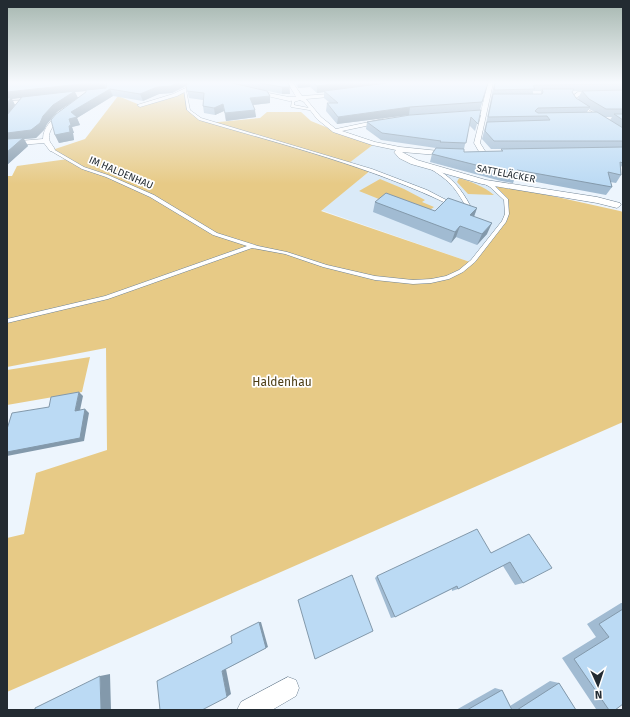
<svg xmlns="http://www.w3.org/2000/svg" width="630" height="717" font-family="'Fira Sans',sans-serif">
	<rect width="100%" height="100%" fill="#edf5fd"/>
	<path fill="#daeaf8" d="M374,144L400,149L402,156L485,182L506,200L507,209L504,221L473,263L321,210L370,171L348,163Z"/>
	<path fill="#e7ca86" d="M185,90L189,110L193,115L208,123L260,118L267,112H301L311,121L348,136L374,144L349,163L371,170L321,211L473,263C487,244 508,225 506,200L485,182L506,188L548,195L620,211L623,212V422L7,692V538L24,534L36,473L107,450L106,348L7,367V176H12L17,166L68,159L52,150L85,139L118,96L140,105Z
		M459,178C472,182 483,186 494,195L468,194L457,182Z
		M380,179L404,189L425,200L422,202L434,207L421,216L359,191Z
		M90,357L82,392L7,405V370Z"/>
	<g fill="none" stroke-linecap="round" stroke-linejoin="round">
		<defs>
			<path id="service" d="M184,89L186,90L190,110L201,118L372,169L427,190L456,205L452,206C372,167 284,145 199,120L187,110Z
				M302,97L303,99L294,102V105L314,109L315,111L291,107L292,100Z
				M51,149H53L84,167L108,175L154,195L217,233L258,246L287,252L327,265L375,276L413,280L431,279L446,276L459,270L471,260L502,221L505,214L504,200L490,187L483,183V181H487L494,185L508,199L509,214L506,222L475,262L463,272L449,279L431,283L413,284L375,280L323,267L285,254L252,248L108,299L7,323V319L105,296L247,246L213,235L150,197L106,177L82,169L51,151Z
				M429,166C433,166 436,169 440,171C456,181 465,195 473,211V212H469C456,189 452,182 429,168Z"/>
			<path id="minor" d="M196,83H202L177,96L140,107L137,105L173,94Z
				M288,83H293L302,96L342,93V95L340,96L306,99L321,117L336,129L383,119L385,120V122L342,131L375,142L400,147L449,152L453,154L449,156L402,152L417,160L486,180L597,197L620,203L621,205L617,208L597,203L482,184L411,164L399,158L394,152L396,150L372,145L333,132L317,119L304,102L300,100L289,101L250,92L253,90L289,97H296Z
				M488,83H493L480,143L487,154L483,156L481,155L474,143L481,115L462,116L459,114L462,112L481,111Z
				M578,92H601V94L579,96L576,98L584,107L623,132V137L574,104L570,98Z
				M37,100L38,101L35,103L7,105V101Z
				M62,111L67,112C60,119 45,130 50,142C52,145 54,147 55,150L54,151H50L44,143L7,146V142L43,139C43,127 53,118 62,111Z
				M288,677L296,680L299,688L296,696L272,710H237L241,702Z"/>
		</defs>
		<use href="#service" stroke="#708394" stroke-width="1"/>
		<use href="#minor" stroke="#708394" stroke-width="1"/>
		<use href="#service" fill="#fff" fill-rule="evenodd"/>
		<use href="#minor" fill="#fff" fill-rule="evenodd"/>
	</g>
	<path fill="#a1bbd2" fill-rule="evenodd" d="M7,83H289L290,94H282L268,91L270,96V103L253,105L256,117L226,121L224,111L215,115L204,113L203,106V100L189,98L186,86L172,93L159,94L143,101L113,96L77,118L80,125L72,127L74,133H73L74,140L59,143L55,135L86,92V91L75,92L78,98L57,112L47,124L44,130L36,138L24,139L28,146L7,165ZM17,98H21L15,105L12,99Z
		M295,83H488L480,110L409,115L337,124L326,111L327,103H330L324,98V92L317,93L310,87L298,88Z
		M494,83H623V164L621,167V175L616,183L610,182L612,187L606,195L515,178L513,183L501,181L430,162L432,154L436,148L381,140L366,129L367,122L481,110L475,131L469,125L464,149V152L501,151V149H491L482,139L486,124ZM533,91H541V94H533ZM573,91H595H582L578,98L580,101L576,98L572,92ZM589,109L595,112H587ZM605,117H612L610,120Z
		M375,202L435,211L477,208L474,217L487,234L477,245L456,237L451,243L373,212Z
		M529,534L523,583L515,585L503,566L458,589L452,591V589L395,617L391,618L375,578L377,576L491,553Z
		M621,603H623V704L615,710H599L596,709L562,658L596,637L587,624Z
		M550,681L559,683L576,710H456L495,688L502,690L510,706Z"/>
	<path fill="#8399ab" d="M90,83H104L106,89L75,92L78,98L57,112L47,124L44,130L36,138L24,139L28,146L7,165V133L43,116L53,105L73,92L12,99L15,105L7,116V92Z
		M176,83H192L172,93L159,94L143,101L140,94L157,87Z
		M287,83H289L290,94H282V87Z
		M298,83H310V87L298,88Z
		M341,83H397L317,93V86Z
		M110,89L113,96L77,118L80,125L72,127L74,133H73L74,140L59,143L55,135L69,126V119L71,112Z
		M270,96V103L251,105L250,98Z
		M223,104L224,111L215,115L214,108Z
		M410,107L409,115L337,124L338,117Z
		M255,110L256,117L226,121L225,113Z
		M477,208L473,219L470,215Z
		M492,223L487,234L477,245L482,234Z
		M460,226L456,237L451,243L455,232Z
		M79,392L83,396L79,415L75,411Z
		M85,409L89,413L84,441L7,456V452Z
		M259,622H261L268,647L226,669L231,694L227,697L222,671Z
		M110,674L111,710H101L100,676Z"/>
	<path fill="#bbdaf4" stroke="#8399ab" d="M7,83H90L7,92Z
		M106,83H176L171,86L157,87L140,94L110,89L71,112L77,117L69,119L71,125L69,126L70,132L55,135L51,120L56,114L86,92V90L106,88L107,84Z
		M190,83H232L267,91L270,96L250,98L255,110L225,113L223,104L214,108L203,106L204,93L187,91L186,85Z
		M260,83H288L290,87H282Z
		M314,83H341L317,86Z
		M387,83H488L482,102L410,107L338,117L327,103H338L324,91Z
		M495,83H623V84L535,85L533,86L535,89L494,90Z
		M542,89H574L572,92L576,98L590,107L538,108L535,111L538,113L597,112L623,128V141H494L485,131L487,122L550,120L547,116L488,117L493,94H542L543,92Z
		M623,90V109H606L589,99L582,91Z
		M75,91L53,105L43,116L40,123L31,130L7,133V115L22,97Z
		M7,98H11L7,103Z
		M481,110L478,124L471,117L466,143L440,142L441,141L382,133L367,122L410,115Z
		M614,114H623V120Z
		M23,138L7,152V139Z
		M623,147V163L620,162L621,175L608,172L612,187L517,170V174L504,172L432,154L436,148L464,149V152L503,151L501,149Z
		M386,193L435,211L448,198L477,208L470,215L492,223L482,234L460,226L455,232L375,202Z
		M79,392L75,411L85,409L80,438L7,452V429L12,413L49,407L51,397Z
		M477,529L491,553L529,534L552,568L523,583L510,562L458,589L457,586L395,617L377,576Z
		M352,575L373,631L315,659L298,600Z
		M623,609V704L615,710H609L574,659L609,637L599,624Z
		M259,622L266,648L222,671L227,697L202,710H160L157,681L232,643L231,636Z
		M100,676L101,710H35V708Z
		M559,683L576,710H517Z
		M502,690L512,710H467Z"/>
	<linearGradient id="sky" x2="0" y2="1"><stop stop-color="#a5b6af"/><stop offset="0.45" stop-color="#f7fafe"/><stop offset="1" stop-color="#f7fafe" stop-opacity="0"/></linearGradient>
	<rect width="630" height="184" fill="url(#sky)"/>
	<g text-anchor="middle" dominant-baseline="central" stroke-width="3.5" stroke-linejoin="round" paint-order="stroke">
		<g font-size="10" fill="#232b32" stroke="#fff">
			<text transform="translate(121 173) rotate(23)">IM HALDENHAU</text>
			<text transform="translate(506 174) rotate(11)">SATTELÄCKER</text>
		</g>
		<g font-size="12" fill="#4d3d14" stroke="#fff">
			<text x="282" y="382">Haldenhau</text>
		</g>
	</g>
	<rect width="630" height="717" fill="none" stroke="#232b32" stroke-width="16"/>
	<g transform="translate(598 685) rotate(177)" stroke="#ffffff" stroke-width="3" paint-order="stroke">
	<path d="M0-3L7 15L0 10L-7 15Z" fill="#232b32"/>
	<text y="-6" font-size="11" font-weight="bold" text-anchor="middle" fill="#232b32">N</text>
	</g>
</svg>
